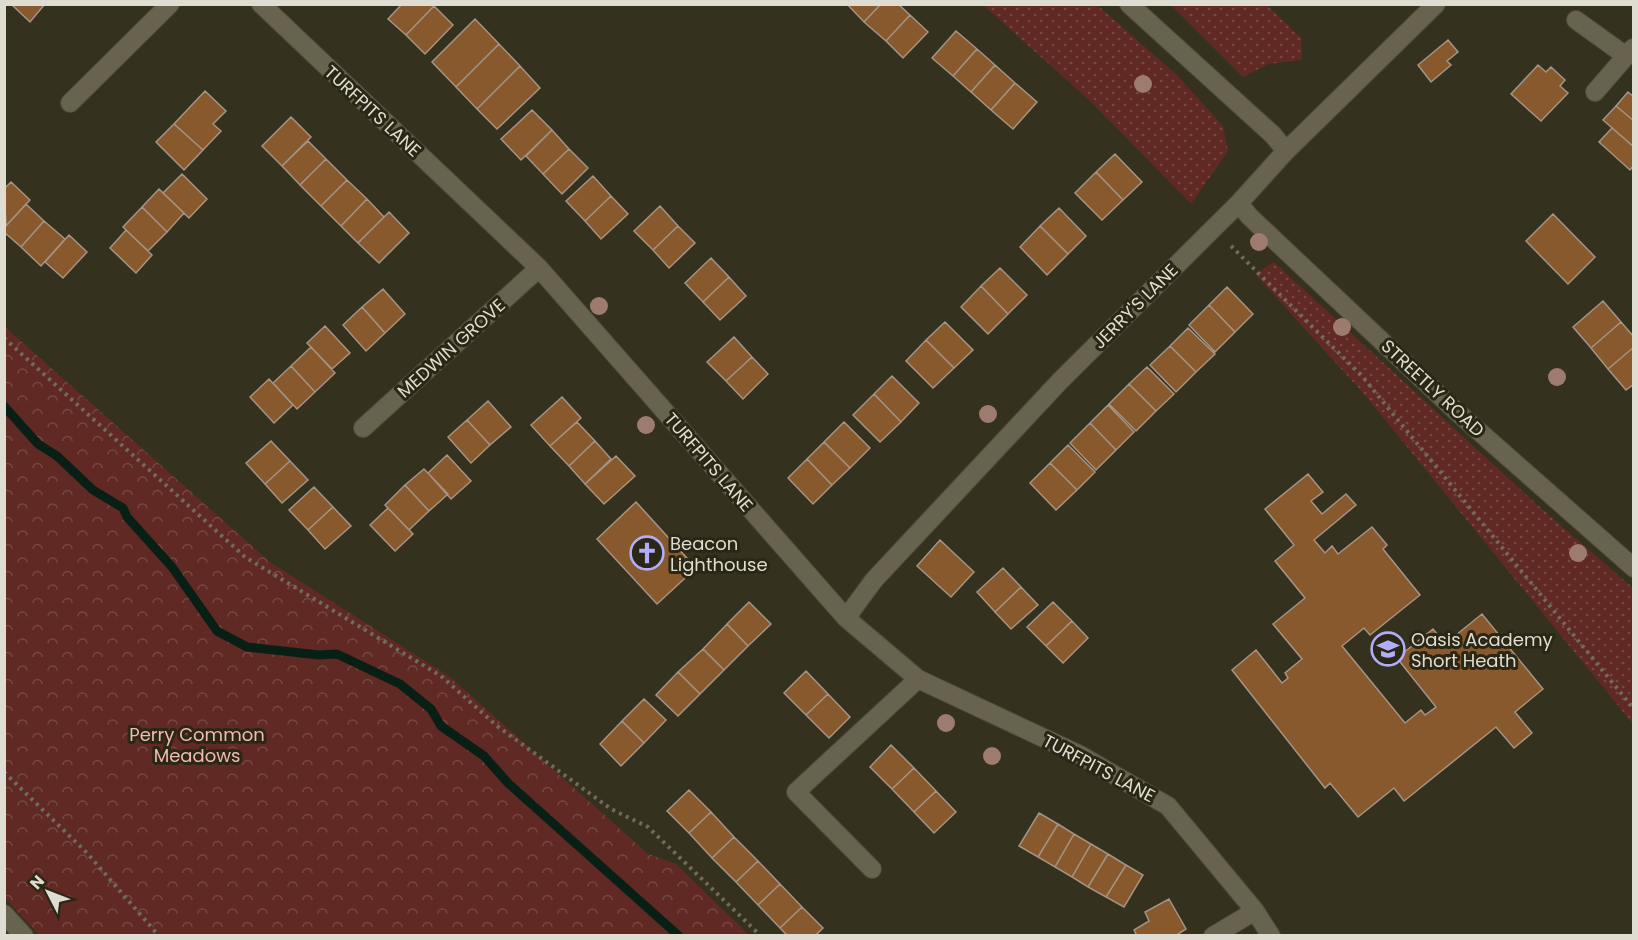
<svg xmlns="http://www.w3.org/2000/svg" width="1638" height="940" font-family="Poppins,sans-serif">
	<defs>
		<pattern id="grass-dots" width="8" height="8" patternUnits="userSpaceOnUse" patternTransform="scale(1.5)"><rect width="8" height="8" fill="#602923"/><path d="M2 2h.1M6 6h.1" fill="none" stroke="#764842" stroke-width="1.8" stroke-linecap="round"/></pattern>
		<pattern id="park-crowns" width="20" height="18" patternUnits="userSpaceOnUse" patternTransform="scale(1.5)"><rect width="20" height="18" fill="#602923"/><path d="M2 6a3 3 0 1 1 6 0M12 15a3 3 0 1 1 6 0" fill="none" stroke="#764842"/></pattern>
	</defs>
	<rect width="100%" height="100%" fill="#35311f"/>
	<path fill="url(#grass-dots)" d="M983,5H1097L1177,75L1223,126L1228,151L1191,204L1089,100Z
		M1171,5H1267L1301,38L1302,60L1268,64L1243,77Z
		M1274,262L1534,502L1633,588V724L1364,394L1255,274Z"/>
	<path fill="url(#park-crowns)" d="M5,327L270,562L450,677L648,854L676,864L749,935H39L5,898Z"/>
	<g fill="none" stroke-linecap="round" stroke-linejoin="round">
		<path stroke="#081f16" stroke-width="9" d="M4,406L38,444L57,456L93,490L123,508L127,517L172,567L217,631L247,647L319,655L337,654L400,684L431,709L441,726L484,756L508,783L679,936"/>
	</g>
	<path fill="#88592d" stroke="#a59485" stroke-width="1.5" d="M11,4H45L30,22Z
		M402,4H432L434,6L406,35L388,19Z
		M847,4H881L864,22Z
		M881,4H898L910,15L886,41L864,22Z
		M434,6L453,25L425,54L406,35Z
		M910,15L928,32L903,58L886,41Z
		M475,19L499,44L456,87L432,62Z
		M956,31L977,49L953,76L932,58Z
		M1448,40L1458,52L1447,61L1451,65L1431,82L1418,65Z
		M499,44L520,66L477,109L456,87Z
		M977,49L995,65L971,92L953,76Z
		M995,65L1015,83L991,110L971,92Z
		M1538,65L1546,72L1551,67L1565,80L1560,86L1568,93L1541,121L1511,94Z
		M520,66L540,88L497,129L477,109Z
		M1015,83L1037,102L1013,129L991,110Z
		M205,91L226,111L213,124L221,131L203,150L174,124Z
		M1628,92L1634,97V121L1616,106Z
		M1616,106L1634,121V147L1603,120Z
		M532,110L552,130L521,160L501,139Z
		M291,117L311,137L282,166L262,146Z
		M174,124L203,150L184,170L156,142Z
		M1612,128L1634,147V165L1630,170L1599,142Z
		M552,130L569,149L543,174L526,156Z
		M308,141L326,159L300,185L282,166Z
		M569,149L588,168L562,194L543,174Z
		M1115,154L1142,182L1123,200L1096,172Z
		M326,159L347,180L321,206L300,185Z
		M1096,172L1123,200L1102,220L1075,193Z
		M182,174L207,199L189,218L163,193Z
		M593,176L611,196L585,221L566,201Z
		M347,180L367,199L341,226L321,206Z
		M11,182L30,200L6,226L4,189Z
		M159,189L184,213L167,232L142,207Z
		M611,196L628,214L601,239L585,221Z
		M367,199L384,217L358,243L341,226Z
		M26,204L44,221L21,247L4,232V228Z
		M660,206L678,226L653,250L634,231Z
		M142,207L167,232L148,251L123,227Z
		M1059,208L1086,236L1068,254L1040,226Z
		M389,212L409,233L379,263L358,243Z
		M1553,214L1595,257L1568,284L1526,241Z
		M44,221L65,239L41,266L21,247Z
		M678,226L695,243L669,268L653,250Z
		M1040,226L1068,254L1047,275L1020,247Z
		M126,230L152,255L136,273L110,248Z
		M69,235L87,252L63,278L45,262Z
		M711,258L729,277L703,302L685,283Z
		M1000,268L1027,295L1008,314L981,286Z
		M729,277L746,296L720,320L703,302Z
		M981,286L1008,314L988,334L961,307Z
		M1227,287L1253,314L1235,332L1209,305Z
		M383,289L405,314L385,333L362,307Z
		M1603,301L1621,322L1591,348L1573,327Z
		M1209,305L1235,332L1215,352L1189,325Z
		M362,307L385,333L366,351L343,325Z
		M945,322L973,350L954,368L926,340Z
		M1621,322L1634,337V347L1608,369L1591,348Z
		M325,326L350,353L332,369L307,343Z
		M1188,328L1215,354L1196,372L1170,346Z
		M734,337L752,357L726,381L707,362Z
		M926,340L954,368L933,388L906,361Z
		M1170,346L1196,372L1176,392L1150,365Z
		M311,347L335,373L315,392L291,366Z
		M1634,347V384L1626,390L1608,369Z
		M752,357L768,374L743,399L726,381Z
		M291,366L315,392L297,409L273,383Z
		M1147,367L1174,394L1156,411L1129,384Z
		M892,376L919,403L901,422L874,394Z
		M269,379L293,405L274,423L250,397Z
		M1129,384L1156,411L1136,431L1109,404Z
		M874,394L901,422L880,442L853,415Z
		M562,397L581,418L550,446L531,425Z
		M488,401L511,427L490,445L467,420Z
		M1108,405L1134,432L1116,450L1090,423Z
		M467,420L490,445L471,463L448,437Z
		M577,422L595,441L569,466L550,446Z
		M844,422L870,448L850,468L824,442Z
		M1090,423L1116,450L1096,470L1070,443Z
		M271,441L290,461L265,484L246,463Z
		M595,441L611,459L585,484L569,466Z
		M824,442L850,468L832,485L807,459Z
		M1068,445L1095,472L1077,490L1050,463Z
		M447,455L471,481L451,499L428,473Z
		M616,456L635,476L604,504L585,484Z
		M807,459L832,485L813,504L788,478Z
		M290,461L308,480L282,503L265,484Z
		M1050,463L1077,490L1056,510L1030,483Z
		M424,469L448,494L429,511L405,485Z
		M1308,474L1323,492L1311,501L1322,514L1346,494L1356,505L1314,540L1325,553L1332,546L1338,554L1372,527L1387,545L1383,549L1420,595L1370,635L1364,628L1342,646L1405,723L1421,710L1425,715L1436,707L1397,658L1433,629L1445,644L1482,614L1543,689L1515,712L1532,733L1514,748L1496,727L1404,801L1394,788L1358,817L1330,783L1325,788L1232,670L1256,650L1282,683L1288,678L1285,673L1302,659L1273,624L1305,598L1275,561L1294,545L1265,509Z
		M405,485L429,511L409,530L385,505Z
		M314,487L333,507L308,530L289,510Z
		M636,502L696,568L657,604L597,539Z
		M333,507L351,526L325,549L308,530Z
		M388,508L413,534L395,551L370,525Z
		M940,540L974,572L951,597L917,566Z
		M1003,568L1021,587L995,612L977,592Z
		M1021,587L1038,605L1011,629L995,612Z
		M749,602L771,624L748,646L727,624Z
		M1053,602L1072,621L1046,646L1027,627Z
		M1072,621L1088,638L1063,663L1046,646Z
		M727,624L748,646L724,670L703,649Z
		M703,649L724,670L700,694L678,672Z
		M806,671L828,694L806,715L784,693Z
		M678,672L700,694L678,716L656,695Z
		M828,694L850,717L829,738L806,715Z
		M644,699L666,720L644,743L622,721Z
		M622,721L644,743L621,766L600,744Z
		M891,745L914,768L892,789L870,767Z
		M914,768L936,791L914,812L892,789Z
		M689,790L711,812L689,833L667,811Z
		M936,791L956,812L934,833L914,812Z
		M711,812L734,837L712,858L689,833Z
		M1039,813L1058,824L1038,857L1019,846Z
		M1058,824L1074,834L1055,867L1038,857Z
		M1074,834L1091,844L1072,877L1055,867Z
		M734,837L758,861L736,882L712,858Z
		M1091,844L1108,854L1088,887L1072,877Z
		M1108,854L1126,865L1106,897L1088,887Z
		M758,861L780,884L758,905L736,882Z
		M1126,865L1143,875L1124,907L1106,897Z
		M780,884L802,907L780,928L758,905Z
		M1169,899L1186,929L1175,936H1137L1134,930L1149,921L1145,912Z
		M802,907L823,928L815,936H788L780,928Z"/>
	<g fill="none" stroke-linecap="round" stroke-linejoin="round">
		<defs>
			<path id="minor" d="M261,4L539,268L846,618L918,679L1080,755L1168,806L1255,911L1271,936
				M1129,4L1273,135L1286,151
				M1576,20L1626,56
				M1595,92L1633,48
				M70,103L170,4
				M1239,203L1249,216L1457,412L1634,568
				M363,428L539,268
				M846,618L874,580L1060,381L1239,203L1286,151L1436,4
				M872,869L796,792L918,679
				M4,914L24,936
				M1213,936L1255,911"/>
		</defs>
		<use href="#minor" stroke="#4f4c3c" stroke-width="20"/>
		<path stroke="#6f6c5c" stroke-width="4" stroke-dasharray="3 4.5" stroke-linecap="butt" d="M1231,246L1362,376L1634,709
			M4,338L245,557L441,676L497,726L611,809L648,827L761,936
			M4,772L87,853L159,936"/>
		<use href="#minor" stroke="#67634f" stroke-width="18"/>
	</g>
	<g fill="#9e7b6f">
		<circle cx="1143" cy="84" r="9"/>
		<circle cx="1259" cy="242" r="9"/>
		<circle cx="599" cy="306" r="9"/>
		<circle cx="1342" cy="327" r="9"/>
		<circle cx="1557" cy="377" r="9"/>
		<circle cx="988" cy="414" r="9"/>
		<circle cx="646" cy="425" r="9"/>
		<circle cx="1578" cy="553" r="9"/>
		<circle cx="946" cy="723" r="9"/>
		<circle cx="992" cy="756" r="9"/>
	</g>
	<defs>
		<symbol id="church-ring" viewBox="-11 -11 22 22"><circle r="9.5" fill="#2b2715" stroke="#b1adfa" stroke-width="1.5"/><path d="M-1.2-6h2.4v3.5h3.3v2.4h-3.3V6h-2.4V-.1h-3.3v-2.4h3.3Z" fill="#b1adfa"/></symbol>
		<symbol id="school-ring" viewBox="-11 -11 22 22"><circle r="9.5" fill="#2b2715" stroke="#b1adfa" stroke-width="1.5"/><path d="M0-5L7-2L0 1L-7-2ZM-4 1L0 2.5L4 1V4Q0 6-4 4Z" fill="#b1adfa"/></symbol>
	</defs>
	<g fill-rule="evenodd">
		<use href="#church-ring" x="628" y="534" width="38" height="38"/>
		<use href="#school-ring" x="1369" y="630" width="38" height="38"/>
	</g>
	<g text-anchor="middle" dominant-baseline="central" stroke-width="6" stroke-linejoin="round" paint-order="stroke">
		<g font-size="18" fill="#dfddd2" stroke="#2b2715">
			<text transform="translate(373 111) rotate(43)">TURFPITS LANE</text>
			<text transform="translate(1135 306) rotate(-45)">JERRY'S LANE</text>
			<text transform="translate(451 348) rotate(-42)">MEDWIN GROVE</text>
			<text transform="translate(1433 388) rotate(43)">STREETLY ROAD</text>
			<text transform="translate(709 462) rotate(49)">TURFPITS LANE</text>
			<text transform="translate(1099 768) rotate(28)">TURFPITS LANE</text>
		</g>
		<g font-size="18" fill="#dfddd2" stroke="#2b2715" text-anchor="start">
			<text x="670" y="543">Beacon<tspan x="670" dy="21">Lighthouse</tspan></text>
			<text x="1411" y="639">Oasis Academy<tspan x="1411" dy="21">Short Heath</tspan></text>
		</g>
		<g font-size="18" fill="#f3b8b0" stroke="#2b2715">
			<text x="197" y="734">Perry Common<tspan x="197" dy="21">Meadows</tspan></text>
		</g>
	</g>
	<rect width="1638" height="940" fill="none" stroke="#dfddd2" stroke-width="12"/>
	<g transform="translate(48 892) rotate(312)" stroke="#2b2715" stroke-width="4.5" paint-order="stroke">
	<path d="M0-4.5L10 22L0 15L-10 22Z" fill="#dfddd2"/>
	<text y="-9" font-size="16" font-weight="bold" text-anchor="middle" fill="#dfddd2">N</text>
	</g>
</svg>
